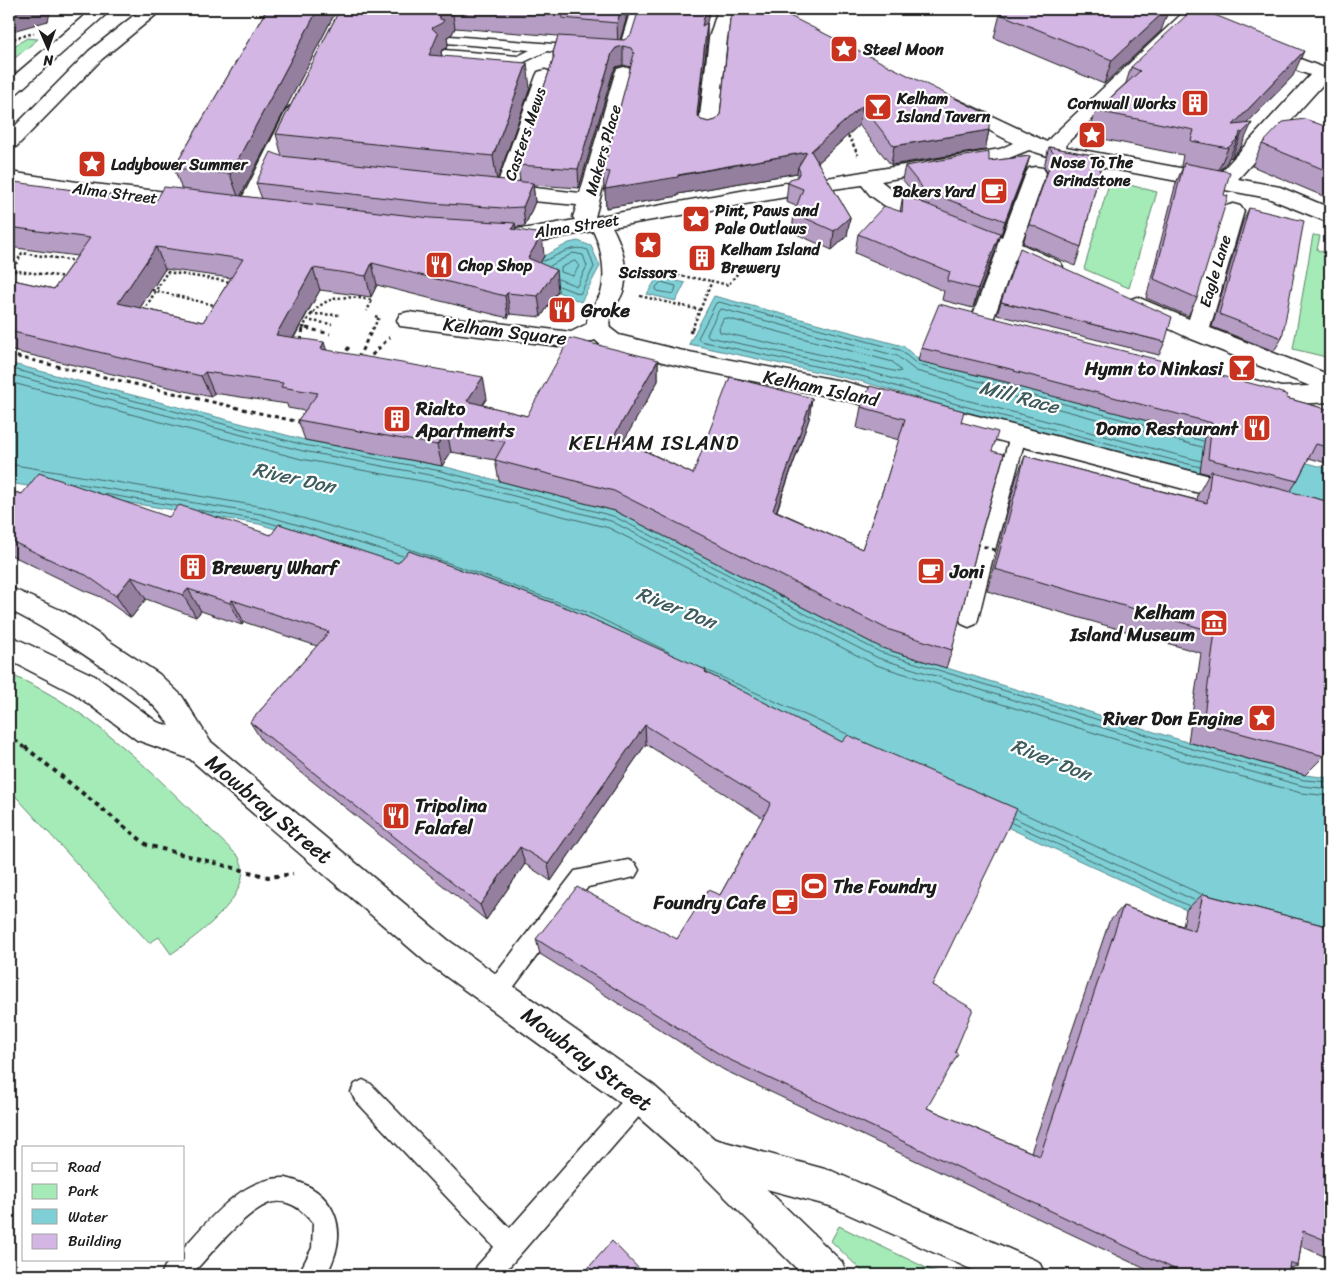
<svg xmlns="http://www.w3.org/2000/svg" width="1339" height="1284" font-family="Sriracha,sans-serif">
	<rect width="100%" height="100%" fill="#fff"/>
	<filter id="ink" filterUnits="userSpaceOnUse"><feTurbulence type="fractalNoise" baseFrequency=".02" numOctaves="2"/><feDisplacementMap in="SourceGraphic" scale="10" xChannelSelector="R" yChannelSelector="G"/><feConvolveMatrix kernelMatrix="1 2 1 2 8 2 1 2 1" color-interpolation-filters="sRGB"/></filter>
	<g filter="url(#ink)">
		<path fill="#a4ebb8" stroke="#60846a" d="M27,38L38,39L9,63V49Z
			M1110,180L1157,192L1129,288L1084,269Z
			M1313,235L1320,236L1317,250L1330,254V358L1293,349Z
			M9,674C101,712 167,789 238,856C260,891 196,937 171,954L159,937L149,943L9,789Z
			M839,1226L941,1275H866L831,1241Z"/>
		<path fill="#7ed0d6" stroke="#57888c" d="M578,241L591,246L600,266L581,302L531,280L544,256L569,243Z
			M658,276L685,283L676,301L647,294Z
			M714,296L903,346L919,360L1330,469V506L955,409L864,382L689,344Z
			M9,363L305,440L442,466L615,511L882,648L1190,743L1305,775L1330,778V947L1186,910L1007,827L409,569L259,524L9,483Z"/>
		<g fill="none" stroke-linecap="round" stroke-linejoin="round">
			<path stroke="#436466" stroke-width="1" d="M543,261C559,256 570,244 588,250L594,267L580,294L559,286
				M575,261L579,266L573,276L561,272V268Z
				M550,266L573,253L583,255L587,266L577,286L558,279
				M661,282L676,286L674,294L657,291L656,288Z
				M726,318L893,362L901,371L898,372L720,332L719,328L723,319Z
				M9,368L304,445L441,471L613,516L880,652L1189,748L1304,780L1330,782
				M9,374L303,451L440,477L611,521L878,658L1187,754L1303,786L1330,789
				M9,382L301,459L438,484L609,528L876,665L1185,761L1301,793L1330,796
				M1201,461L958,398L867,371L709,337L707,334L719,310L722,309L897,356L916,371L1202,447
				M9,464L264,507L415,551L589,613L669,652
				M1200,467L956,404L865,377L700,341L698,338L716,303L719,302L900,350L918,365L1203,441
				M68,482L261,514L403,556
				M104,494L177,506
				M198,510L259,520L277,525
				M708,671L847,734
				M1018,811L1201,894
				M1014,818L1194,900
				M1012,823L1189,906"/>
			<defs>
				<path id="lane" d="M631,9H643L630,54L624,58L613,56L611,53L613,50L619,49Z
					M450,36L579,46L585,50L579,54L547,51L520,64L440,57L438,54L444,50L518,56L530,50L446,43L444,40Z
					M1018,430L1024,432L1026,436L993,557L978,619L976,624L969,627L962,624L960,619L975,557L1010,436L1012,432Z
					M628,860L635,863L639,870L635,877L588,887L504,1000L496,1003L488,1000L485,992L488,984L575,871Z
					M363,1080L371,1084L510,1228L633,1089L641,1085L649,1089L653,1097L649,1105L502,1275H473L477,1266L494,1247L355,1100L351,1092L355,1084Z
					M286,1178C337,1190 351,1231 326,1275H298L312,1248L313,1223C306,1216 300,1207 290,1204C283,1201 274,1201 267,1204C242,1215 210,1255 191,1275H161L165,1266L171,1260H184V1247C210,1219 243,1176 286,1178Z"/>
				<path id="street" d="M718,9H736L727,38L718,134L715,138L708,140L701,138L698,134L709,38Z
					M1187,9H1206L1067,143L1066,147L1218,175L1310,75L1256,56L1254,52L1256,48L1263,46L1270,48L1330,70V82L1326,81L1238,179L1280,187L1330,208V223L1268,198L1054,158L1029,150L1004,160L881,181L902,198L1002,237L1026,173L1029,168L1036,167L1043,168L1046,173L1021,244L1060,262L1063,267L1060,272L1052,274L1044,272L1015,259L993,320L990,326L982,328L974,326L971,320L997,251L888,208L870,195L862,185L833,189L826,188L823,183L826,178L833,177L1000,149L1013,143L949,109L946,105L949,101L956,99L1047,142L1051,137Z
					M624,67L631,69L633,73L595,217L786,183L793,185L796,190L793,195L786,197L612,227C622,244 628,268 624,288C621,303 606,312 610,328L619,335L679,350L841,381L1241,484L1250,487L1254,494L1250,501L1241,504L841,399L679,366L603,347L595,340L574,348L400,326L397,320L400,314L408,312L571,332L587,324C587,310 599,302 602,289C606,271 601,246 593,231C563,236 520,249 490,241L487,236L490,231L528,228L575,220L573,217L577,205L498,198L491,196L488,191L491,186L497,185L536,76L538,72L545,70L552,72L554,76L517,186L580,193L615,73L617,69Z
					M296,105L303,107L306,111L257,208L254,213L247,215L240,213L237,208L286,111L289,107Z
					M9,172L84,183L195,195L202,197L205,202L202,207L195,209L84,197L9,184Z
					M1233,204L1240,206L1244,211L1210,328L1330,375V402L1281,405L1243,394L1239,388L1243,382L1251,379L1281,387L1310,386L1189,338L1129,310L1126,305L1129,300L1137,297L1189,319L1222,211L1226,206Z
					M707,1137L832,1171L1039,1262L1045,1275H984L830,1206L707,1173L695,1167L689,1155L695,1143Z"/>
				<path id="secondary" d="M9,587L65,612L159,674L182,696L210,741L448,940L653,1085L719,1143L842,1262L847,1275H803L695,1167L629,1109L426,962L190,759L137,740L75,694L9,660V635L95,676L157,722L170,726C152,698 125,682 98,664C67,643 42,626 9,610Z"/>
				<path id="highway" d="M92,9H112L16,94L9,96V80Z
					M142,9H163L102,59L16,147L9,149V132L89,51Z"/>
			</defs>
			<use href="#lane" stroke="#1c1c1c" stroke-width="3"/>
			<use href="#street" stroke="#1c1c1c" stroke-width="3"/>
			<use href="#secondary" stroke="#1c1c1c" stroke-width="3"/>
			<use href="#highway" stroke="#1c1c1c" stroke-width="3"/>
			<path stroke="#1c1c1c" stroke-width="2.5" stroke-dasharray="2.5 2.5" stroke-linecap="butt" d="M9,40L34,33
				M844,133L850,138L858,155
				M9,270L66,277
				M643,270L712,281
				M9,277L22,253L76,261
				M152,290L218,306
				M640,296L700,310L692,329
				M700,310L712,281L728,285L742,268L759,269
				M311,314L341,315
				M311,321L332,324
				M303,327L311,329
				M168,329L137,322L167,272L244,284L217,329
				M302,329C320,296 337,294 372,300L367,311
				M373,329L379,317L373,316"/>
			<path stroke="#1c1c1c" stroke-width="3" stroke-dasharray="4 4" stroke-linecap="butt" d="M163,328L211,339L218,328
				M306,328L330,334
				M690,333L692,328
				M301,341L303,328
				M9,355L303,423
				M342,357L349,347
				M358,358L373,328
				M366,361L390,337
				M9,735L26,749"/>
			<path stroke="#1c1c1c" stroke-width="4" stroke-dasharray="4.5 4.5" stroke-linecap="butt" d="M25,747L147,845L268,877L293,874"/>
			<use href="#lane" fill="#fff" fill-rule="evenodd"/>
			<use href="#street" fill="#fff" fill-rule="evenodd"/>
			<use href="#secondary" fill="#fff" fill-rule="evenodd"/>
			<use href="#highway" fill="#fff" fill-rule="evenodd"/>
			<path stroke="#1c1c1c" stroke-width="3" stroke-dasharray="4 4" stroke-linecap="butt" d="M976,544L1001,552"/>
		</g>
		<path fill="#b59dc3" stroke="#1c1c1c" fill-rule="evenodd" d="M267,9H337L240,196L262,199L256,183L282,156L276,134L340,9H626V20L620,40H624L707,23V43L698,117L701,120L709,122L716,120L720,116L730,19L989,130L985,150L891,165L859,125L818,163L850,217L847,236L832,250L792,232L794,213L796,206L786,202L788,183L797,177V173L678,194V196L606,208L605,190H604L603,171L631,67L623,65L616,67L613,72L579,188L533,185L535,202L525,226L516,227V230L544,256L540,263L558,291L541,317L510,314L508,318L377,285L371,297L320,290L294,338L327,350L487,398L482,405L527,416L658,360V381L624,440L693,474L812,398L809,419L777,511L862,549L887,478L899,440L857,428L861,407L961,423L992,451L980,537L952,650L946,668L882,648L615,511L499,481L495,460L451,452L442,466L305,440L298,420L305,411L288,408L287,404L214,393L211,397L9,350V279L54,289L77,256L9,247V186L156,201L182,190L174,168ZM455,28L558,36L553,53V60L518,165L520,182L497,179L530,88L442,56L441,51L447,48L448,45L447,37L452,34ZM165,269L231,278L203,322L140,308Z
			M1000,14L1161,31L1104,84L994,38Z
			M1131,67L1293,76L1247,123L1241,147L1231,158L1230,157L1227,162L1220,170L1197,298L1188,316L1146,298L1176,183L1183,167L1181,166L1183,155L1088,136L1096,111L1126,83Z
			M1330,128V199L1252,166L1262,144Z
			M1049,147L1103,157L1081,247L1075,266L1023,243L1029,224L1047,173L1044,166Z
			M1030,156L1026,169L1001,235L1000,234L995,252L973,308L942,300L944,291L855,253L858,234L900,212L903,195L921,202L902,179L905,166L989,161Z
			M1249,208L1282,338L1274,351L1212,327L1243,221Z
			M1001,302L1165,342L1159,355L997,315Z
			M921,348L1286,398L1330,410V464L1309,458L1297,481L1290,492L1330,502V739L1325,738L1324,756L1305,775L1188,742L1201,653L987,591L1016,479L1025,456L1197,500L1198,494L1209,474L1200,472L1205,436L1010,385V383L918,361Z
			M9,491L22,494L169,517L271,535L706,670V673L932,985L927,1108L1031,1152L1109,922L1123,906L1183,926L1186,910L1203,894L1330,927V1259L1301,1246L1298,1266L1289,1268L1288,1275H1158L724,1070L540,954L536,939H677L720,895L763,818L646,744L551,881L525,864L486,920L262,741L250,722L317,646L244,622L242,625L201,611L196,617L146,599L131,618L101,597L83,590L9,554Z"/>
		<path fill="#947f9f" stroke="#1c1c1c" d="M9,9H51L48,21L9,32Z
			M318,9H337L239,199L230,174Z
			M449,9H452L455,28L452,34L447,37L448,45L447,48L441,51L442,59L429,55L432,28L439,13Z
			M621,9H626V20L618,47L623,46V65L616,67L613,72L579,188L578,169L612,53L616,48L618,47L617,23Z
			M706,9H710L702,45V26Z
			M1167,9H1169L1161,31L1104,84L1112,60Z
			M707,23V43L696,134L697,114Z
			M1304,51L1293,76L1224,147L1233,125Z
			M527,63L530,88L497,181L493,156Z
			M862,106L859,125L809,171L811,151Z
			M1252,123L1241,147L1231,158L1242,133Z
			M989,130L985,150L891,165L894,146Z
			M1239,137L1227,162L1217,173L1228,148Z
			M807,152L798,167L797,173L678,194V196L606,208L605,189Z
			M1030,156L1026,169L1001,235L1005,221Z
			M533,183L535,202L525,226L523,207Z
			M850,217L847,236L832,250L834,231Z
			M515,223L518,244L512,229Z
			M1000,233L995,252L973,308L978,289Z
			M542,234L544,256L531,280L528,258Z
			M156,247L165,269L129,325L118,303Z
			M372,263L377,285L371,297L366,276Z
			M313,268L320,290L283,356L276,335Z
			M556,270L558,291L541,317L538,296Z
			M507,293L510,314L508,318L505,296Z
			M324,342L331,364L321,349Z
			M658,360V381L615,456L614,436Z
			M205,372L214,393L211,397L201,376Z
			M483,377L487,398L471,422L467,401Z
			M812,398L809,419L770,529L773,510Z
			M447,431L451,452L442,466L437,445Z
			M131,577L146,599L131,618L116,596Z
			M188,589L201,611L196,617L183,595Z
			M232,600L244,622L242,625L230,603Z
			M645,725L646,744L551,881L548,864Z
			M520,847L525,864L486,920L480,905Z"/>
		<path fill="#d3b6e3" stroke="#1c1c1c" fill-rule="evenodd" d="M267,9H318L230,174L174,168Z
			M340,9H449L439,13L440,19L444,20L442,23L432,28L438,34L429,55L527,63L493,156L276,134Z
			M531,9H621L617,23L562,18L564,11Z
			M639,9H706L702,26L707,23L697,114L701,120L709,122L716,120L720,116L730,19L733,9H776L883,63L989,115V130L894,146L862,106L811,151L850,217L834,231L794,213L803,189L788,183L790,179L797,177L800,172L798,167L807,152L678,175V177L605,189L610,172L603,171L634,54L631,48L623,46L616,48L612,53L578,169L518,165L554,57L553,53L558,36L624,40L631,35Z
			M1006,9H1167L1112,60L1000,14Z
			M1191,11L1201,14L1205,11L1304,51L1233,125L1252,123L1242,133L1240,132L1239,137L1228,148L1191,141L1194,130L1096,111L1140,71L1131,67Z
			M1305,119L1330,128V172L1262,144L1283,122Z
			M1049,147L1103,157L1081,247L1029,224L1054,154Z
			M271,152L281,156L533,183L523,207L503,208L431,203L256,183Z
			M989,152V161L1030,156L1005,221L925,191L905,166Z
			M1184,163L1230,172L1224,195L1228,196L1197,298L1154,279Z
			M14,182L156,201L164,187L430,218L515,223L512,229L542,234L528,258L556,270L538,296L507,293L505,296L372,263L366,276L313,268L276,335L324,342L321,349L483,377L467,401L527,416L570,338L658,360L614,436L693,474L730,377L812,398L773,510L862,549L887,478L905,419L861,407L870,386L964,411L961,422L998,432L992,451L1004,454L980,537L952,650L887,629L614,491L495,460L505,442L447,431L437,445L298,420L318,393L281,387L283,383L205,372L201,376L9,331V279L54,289L90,238L9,227V186L10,187ZM156,247L243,259L203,322L118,303Z
			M903,195L1000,233L978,289L947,281L950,272L858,234L884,206L902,212Z
			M1249,208L1304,221L1282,338L1219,314Z
			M1020,248L1172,317L1165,342L1001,302Z
			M939,304L1261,386L1288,395L1286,398L1330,410V448L1316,444L1297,481L1208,459L1212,423L1014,371L1015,370L921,348Z
			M1025,456L1207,503L1211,471L1330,502V717H1326L1324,756L1203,723L1215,632L995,569Z
			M39,473L169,517L179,505L271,535L279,524L398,563L409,551L570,609L706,670L705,672L842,742L848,735L1017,809L932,985L973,1009L955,1052L958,1054L927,1108L1040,1156L1123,906L1195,931L1203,894L1330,927V1242L1303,1231L1298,1266L1290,1262L1288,1275H1187L726,1058L536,939L577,887L677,939L708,890L720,895L771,803L645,725L548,864L520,847L480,905L250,722L329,632L232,600L230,603L188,589L183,595L131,577L116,596L86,575L68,568L9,540V491L22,494Z
			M612,1241L645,1275H582Z"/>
	</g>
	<defs>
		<symbol id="sight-square" viewBox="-11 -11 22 22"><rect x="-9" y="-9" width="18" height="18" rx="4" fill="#c8321e" stroke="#fff"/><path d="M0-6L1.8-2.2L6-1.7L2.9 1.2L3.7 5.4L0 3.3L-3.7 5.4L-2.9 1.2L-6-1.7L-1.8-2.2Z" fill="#fff"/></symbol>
		<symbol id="building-square" viewBox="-11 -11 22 22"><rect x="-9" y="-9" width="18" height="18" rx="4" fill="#c8321e" stroke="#fff"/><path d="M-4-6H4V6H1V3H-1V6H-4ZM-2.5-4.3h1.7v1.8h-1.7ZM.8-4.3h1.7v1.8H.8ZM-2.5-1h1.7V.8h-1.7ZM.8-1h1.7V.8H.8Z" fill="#fff"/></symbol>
		<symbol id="bar-square" viewBox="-11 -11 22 22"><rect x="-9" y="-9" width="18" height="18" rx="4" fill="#c8321e" stroke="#fff"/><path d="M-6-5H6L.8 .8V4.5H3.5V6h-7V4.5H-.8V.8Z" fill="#fff"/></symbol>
		<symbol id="cafe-square" viewBox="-11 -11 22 22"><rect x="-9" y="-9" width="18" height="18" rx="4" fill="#c8321e" stroke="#fff"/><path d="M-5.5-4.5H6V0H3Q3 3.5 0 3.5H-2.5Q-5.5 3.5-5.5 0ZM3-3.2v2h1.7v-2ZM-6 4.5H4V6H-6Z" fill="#fff"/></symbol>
		<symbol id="restaurant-square" viewBox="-11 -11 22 22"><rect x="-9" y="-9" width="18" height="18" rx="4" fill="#c8321e" stroke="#fff"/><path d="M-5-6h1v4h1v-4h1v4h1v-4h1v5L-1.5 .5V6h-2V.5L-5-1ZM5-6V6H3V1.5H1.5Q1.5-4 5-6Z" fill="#fff"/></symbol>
		<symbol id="museum-square" viewBox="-11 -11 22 22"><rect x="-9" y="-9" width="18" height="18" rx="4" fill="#c8321e" stroke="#fff"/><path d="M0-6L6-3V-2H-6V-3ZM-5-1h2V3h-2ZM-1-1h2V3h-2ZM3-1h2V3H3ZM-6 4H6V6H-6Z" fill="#fff"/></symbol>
		<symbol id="stadium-square" viewBox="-11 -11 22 22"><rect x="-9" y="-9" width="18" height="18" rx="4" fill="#c8321e" stroke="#fff"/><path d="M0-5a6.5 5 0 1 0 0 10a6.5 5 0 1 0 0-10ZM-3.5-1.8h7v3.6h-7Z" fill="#fff"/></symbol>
	</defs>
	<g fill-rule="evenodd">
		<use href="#sight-square" x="828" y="33" width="32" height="32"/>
		<use href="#building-square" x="1179" y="87" width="32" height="32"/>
		<use href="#bar-square" x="862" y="91" width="32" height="32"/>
		<use href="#sight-square" x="1076" y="119" width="32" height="32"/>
		<use href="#sight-square" x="76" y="148" width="32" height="32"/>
		<use href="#cafe-square" x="978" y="175" width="32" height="32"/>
		<use href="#sight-square" x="680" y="203" width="32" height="32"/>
		<use href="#sight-square" x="632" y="229" width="32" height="32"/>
		<use href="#building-square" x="686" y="242" width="32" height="32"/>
		<use href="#restaurant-square" x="423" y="249" width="32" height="32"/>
		<use href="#restaurant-square" x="546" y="294" width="32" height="32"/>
		<use href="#bar-square" x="1226" y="352" width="32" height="32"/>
		<use href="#building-square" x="381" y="403" width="32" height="32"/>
		<use href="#restaurant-square" x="1241" y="412" width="32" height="32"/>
		<use href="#building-square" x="177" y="551" width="32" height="32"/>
		<use href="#cafe-square" x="915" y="555" width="32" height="32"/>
		<use href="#museum-square" x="1198" y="607" width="32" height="32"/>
		<use href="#sight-square" x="1246" y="702" width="32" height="32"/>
		<use href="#restaurant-square" x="380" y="800" width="32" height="32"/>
		<use href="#stadium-square" x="798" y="870" width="32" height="32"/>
		<use href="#cafe-square" x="769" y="886" width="32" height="32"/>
	</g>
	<g text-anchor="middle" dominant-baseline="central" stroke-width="4.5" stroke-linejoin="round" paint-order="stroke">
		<g font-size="16" font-weight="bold" fill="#1c1c1c" stroke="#fff" text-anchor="start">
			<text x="863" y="49">Steel Moon</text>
			<text x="897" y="98">Kelham<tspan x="897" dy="18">Island Tavern</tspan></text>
			<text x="1176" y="103" text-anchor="end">Cornwall Works</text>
			<text x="1092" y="162" text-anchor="middle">Nose To The<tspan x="1092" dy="18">Grindstone</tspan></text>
			<text x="111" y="164">Ladybower Summer</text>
			<text x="975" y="191" text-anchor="end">Bakers Yard</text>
			<text x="715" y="210">Pint, Paws and<tspan x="715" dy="18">Pale Outlaws</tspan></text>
			<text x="721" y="249">Kelham Island<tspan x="721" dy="18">Brewery</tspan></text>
			<text x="458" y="265">Chop Shop</text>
			<text x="648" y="272" text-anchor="middle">Scissors</text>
		</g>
		<g font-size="16" fill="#1c1c1c" stroke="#fff">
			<text transform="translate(525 134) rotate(-71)">Casters Mews</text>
			<text transform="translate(603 150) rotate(-74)">Makers Place</text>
			<text transform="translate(115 193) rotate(7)">Alma Street</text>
			<text transform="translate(577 226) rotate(-9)">Alma Street</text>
			<text transform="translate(1215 271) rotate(-73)">Eagle Lane</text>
		</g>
		<g font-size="19" font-weight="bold" fill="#1c1c1c" stroke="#fff" text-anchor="start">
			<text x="581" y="310">Groke</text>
			<text x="1223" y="368" text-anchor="end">Hymn to Ninkasi</text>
			<text x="416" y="408">Rialto<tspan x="416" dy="22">Apartments</tspan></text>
			<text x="1238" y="428" text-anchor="end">Domo Restaurant</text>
			<text x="212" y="567">Brewery Wharf</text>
			<text x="950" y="571">Joni</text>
			<text x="1195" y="612" text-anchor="end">Kelham<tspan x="1195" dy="22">Island Museum</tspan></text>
			<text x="1243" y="718" text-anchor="end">River Don Engine</text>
			<text x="415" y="805">Tripolina<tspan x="415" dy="22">Falafel</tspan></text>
			<text x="833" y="886">The Foundry</text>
			<text x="766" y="902" text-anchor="end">Foundry Cafe</text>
		</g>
		<g font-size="19" fill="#1c1c1c" stroke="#fff">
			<text transform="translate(505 331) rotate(7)">Kelham Square</text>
			<text transform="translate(821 388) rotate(12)">Kelham Island</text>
		</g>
		<g font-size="20" font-style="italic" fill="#3e5b5d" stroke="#fff">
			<text transform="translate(1019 397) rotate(15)">Mill Race</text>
			<text transform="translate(294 478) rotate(13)">River Don</text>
			<text transform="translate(676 608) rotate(22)">River Don</text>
			<text transform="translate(1051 760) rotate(22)">River Don</text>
		</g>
		<g font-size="21" letter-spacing="1" fill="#1c1c1c" stroke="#fff">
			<text x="654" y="443">KELHAM ISLAND</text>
		</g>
		<g font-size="22" fill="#1c1c1c" stroke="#fff">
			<text transform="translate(269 809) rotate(40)">Mowbray Street</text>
			<text transform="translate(587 1059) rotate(37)">Mowbray Street</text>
		</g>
	</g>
	<rect width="1339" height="1284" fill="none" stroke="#fff" stroke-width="30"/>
	<rect x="15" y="15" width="1309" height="1254" fill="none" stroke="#1c1c1c" stroke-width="2" filter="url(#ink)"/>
	<rect x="22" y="1146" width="162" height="115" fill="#ffffff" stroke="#a4a4a4"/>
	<rect x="32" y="1163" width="25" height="8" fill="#ffffff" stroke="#a4a4a4"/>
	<text x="68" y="1172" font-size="15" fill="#1c1c1c">Road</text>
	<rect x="32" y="1184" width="25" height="15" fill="#a4ebb8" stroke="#a4a4a4"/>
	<text x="68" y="1196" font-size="15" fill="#1c1c1c">Park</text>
	<rect x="32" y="1209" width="25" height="15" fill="#7ed0d6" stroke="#a4a4a4"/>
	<text x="68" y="1222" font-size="15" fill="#1c1c1c">Water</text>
	<rect x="32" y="1234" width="25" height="15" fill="#d3b6e3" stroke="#a4a4a4"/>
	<text x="68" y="1246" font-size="15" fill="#1c1c1c">Building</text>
	<g transform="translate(48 48) rotate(178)" stroke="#ffffff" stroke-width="4" paint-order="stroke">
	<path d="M0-4L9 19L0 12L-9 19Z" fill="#1c1c1c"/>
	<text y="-8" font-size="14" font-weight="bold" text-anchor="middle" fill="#1c1c1c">N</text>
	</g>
</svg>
